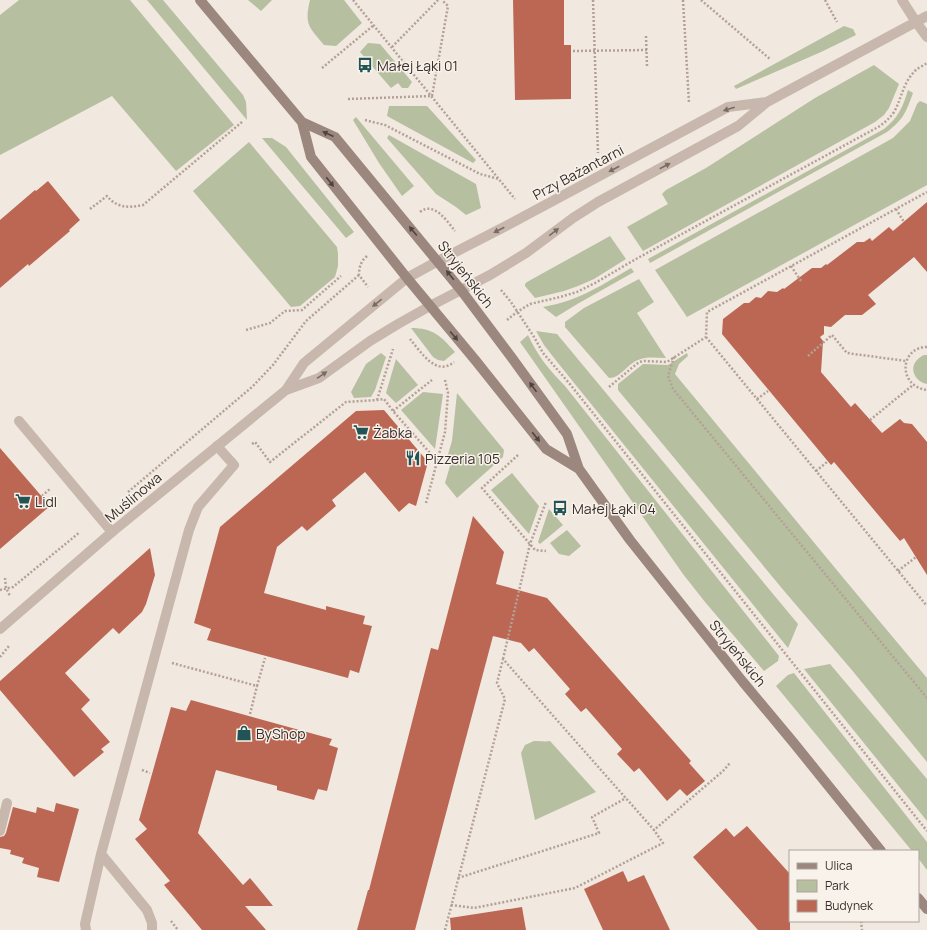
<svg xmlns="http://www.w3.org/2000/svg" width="927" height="930" font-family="Manrope,sans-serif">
	<rect width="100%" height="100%" fill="#f1e8df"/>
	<path fill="#b6bfa0" d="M19,0H130L234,125L176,171L112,96L0,155V15Z
		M147,0H163L243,95L246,102L247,120Z
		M248,0H272L261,11Z
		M310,0H344L362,23L336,46L324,45C309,27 304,25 310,0Z
		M844,26L853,29L856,35L821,52L736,89L734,86Z
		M368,43L380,44L412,82L408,88H402L398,83L391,88L360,52Z
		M874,65L899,84L889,108L884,115L875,122L643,251L627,227L668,204L662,194L666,190L706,168L815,98Z
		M908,90L913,93C906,112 904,119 887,132L650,263L648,259L884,129C898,118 903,107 908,90Z
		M920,101L927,104V185L687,317L655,270L893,138L910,121L917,104Z
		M389,106H427L476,160L473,163L387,116Z
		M356,117L414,186L402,196L379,163L353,120Z
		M389,135L476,184L481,208L466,215L456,207L436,194L387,138Z
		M262,138H272L286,147L354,232L346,238Z
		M249,142L337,247L338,254V266L335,277L300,306L291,307L193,191Z
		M610,236L626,259L594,279L578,286L564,291L535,298L525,286V284L527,282Z
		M631,268L634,272L579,303L556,317L543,307C552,305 562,303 570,300C592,292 612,279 631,268Z
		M639,279L654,302L637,313L666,358C657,358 647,356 638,360C627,364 621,378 609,378L565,327V322L584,308Z
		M411,328C433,328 441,336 455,352L444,361L438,360L433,357Z
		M536,331L557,334L798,624L788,648L558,363L544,345Z
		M528,335C537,355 550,371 565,386L779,656L778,661L764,671L705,602L683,574L520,342Z
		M381,353L386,357L375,390L371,397L354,398L351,392L366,364Z
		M687,353L688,356L679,364L675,374L845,580L927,678V762L851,669L785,592L618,390V384L643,364L668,365Z
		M924,355H927V384C915,382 908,368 918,359C920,357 922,356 924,355Z
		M396,359L418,385L396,403L386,393Z
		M423,392L443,394L435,449L401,410Z
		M457,393L504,450L503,457L457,498L445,483L450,466L446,461L452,441Z
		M512,473L539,506L529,534L491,490Z
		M549,509L563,525L540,544L538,542Z
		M567,530L581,546L569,556L559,554L550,543Z
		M830,664L927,779V821L804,669Z
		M794,673L927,842V870L918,858V851H912L776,686L788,675Z
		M534,741C540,741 545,742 550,741L596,792L535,820L522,758L521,753L525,745Z"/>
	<path fill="#bb6753" d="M513,0H564V45H571V99L515,100Z
		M48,181L80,220L69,230L70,231L29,266L28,264L0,288V220L35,190L36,191Z
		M927,202V272L914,257L868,295L876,304L862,315H845L831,327L824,326V334L820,337L823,341L821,372L851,407L855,403L882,433L900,419L904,423L912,424L927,442V575L904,538L900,541L834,462L831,465L722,334L723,319L744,303H749L756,297L761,298L768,291L777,292L783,288L784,289L812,268H821L826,264L827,265L857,242H864L870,238L872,241L889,227L893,231Z
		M384,410L428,462L416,506L409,503L399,512L365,472L332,500L336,506L307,531L302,526L277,547L264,593L326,610V606L365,616L363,624L372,626L359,673L350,670L348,678L207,640L211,629L194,623L220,527L356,411Z
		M0,448L50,506L0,549Z
		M473,516L504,552L496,584L547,598L691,761L689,763L705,781L687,796L680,789L667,801L639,768L634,772L617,754L622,749L586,708L581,712L565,694L570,689L534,648L529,652L521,643L493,636L415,930H357L368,890H369L431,648L438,650Z
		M150,548L155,575L146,604L142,612L119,634L113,628L65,673L90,700L81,709L110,742L101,749L104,752L74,777L0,690V681Z
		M191,700L332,739L329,745L338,748L327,791L318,789L314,800L277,790V786L216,770L198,833L243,885L250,878L273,906H245L266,930H202L164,885L170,881L135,839L147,829L139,820L171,707L186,711Z
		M56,803L79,809L59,882L37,877L39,868L22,863L24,858L10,854L11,850L0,848V837L4,836L6,833L13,807L36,813L37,807L54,812Z
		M747,826L790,874V930H758L693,857L726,828L734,837Z
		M623,871L628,882L644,875L670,930H603L584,889Z
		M522,907L526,930H451L450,918Z"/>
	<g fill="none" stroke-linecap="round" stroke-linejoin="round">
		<path stroke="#b4a196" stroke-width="2.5" stroke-dasharray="2 2" stroke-linecap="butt" d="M353,0L515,199
			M593,0L598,153
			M683,0L689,103
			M701,0L770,59
			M825,0L837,22
			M646,36L647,66
			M392,47L438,0
			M573,51L647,50
			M322,68L374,25
			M348,99L432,96L448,6L442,0
			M365,120L385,125L480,174L499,179
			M90,209L107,196C117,208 128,208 143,205L242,122
			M896,209L904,222
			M420,212C434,201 447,221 455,231
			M367,256C361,261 359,267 359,275L368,287
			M791,266L801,281
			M501,290L511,302L534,337L543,353L569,383L927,831
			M507,320L517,312L530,304L560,297L577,292L595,283L636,259L880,126C885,122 890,118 894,112C902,98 902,85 914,72C917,68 923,66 927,63
			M246,330L270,323L285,311L302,310L341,276
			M706,337L927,606
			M410,339C421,352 436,377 454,362
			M927,347C900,347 897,386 927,390
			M808,356L832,335L847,353L906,361
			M674,357L668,376L673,389L927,698
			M609,387L639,362L644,361L667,362L706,337L707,312L927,192
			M757,399L768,391
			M377,400L393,349
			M393,411L432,380
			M870,420L913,385
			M252,444L255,442L270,462L346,402L377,400L384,399L393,411L437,461
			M518,455L482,488L535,550L546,551
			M816,471L827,462
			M128,492L252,387L273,365L306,321L359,275
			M42,496L51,488
			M426,503L445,432L448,393L445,380
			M898,571L916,557
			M5,578L6,588L10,596
			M0,590L13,587L80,532
			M0,657L9,646
			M503,659L530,544L546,502
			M172,663L257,686L265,658
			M250,714L257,686
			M142,770L150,773
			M458,878L599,833L592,817L626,798
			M451,905L474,908L575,888L663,843L654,830
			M171,921L178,930
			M861,921L862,930
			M445,930L505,699L497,683L503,659L654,830L723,771L730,763"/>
		<path stroke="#c8b7ac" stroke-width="10" d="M19,421L112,532
			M0,831L7,803
			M101,854L147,910L152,923V930
			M86,930L85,924L101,854L189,530L198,507L234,465L217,446"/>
		<path stroke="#c8b7ac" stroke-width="10" d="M902,0L916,22L927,37
			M286,390L319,378L370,341L398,324L430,306L490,275L526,253L573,218L598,202L738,126L767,102L927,16
			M0,629L112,532L286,390L304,363L407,278L438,261L506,226L728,107L767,102"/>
		<path stroke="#9b877e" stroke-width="10" d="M200,0L302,122L311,157L407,278L476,361L546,449L579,469
			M302,122L335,137L461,290L512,358L567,434L579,469L630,540L743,682L793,742L881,851
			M918,898L927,909"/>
	</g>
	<defs><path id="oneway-solid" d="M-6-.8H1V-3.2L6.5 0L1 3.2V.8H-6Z"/></defs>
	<g fill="#786c64">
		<use href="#oneway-solid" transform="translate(729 109) rotate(162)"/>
		<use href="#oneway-solid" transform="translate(665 166) rotate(-28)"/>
		<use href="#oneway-solid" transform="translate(614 169) rotate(152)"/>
		<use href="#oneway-solid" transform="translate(499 230) rotate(153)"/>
		<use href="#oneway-solid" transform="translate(554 232) rotate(-37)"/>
		<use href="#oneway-solid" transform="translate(377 303) rotate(141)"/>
		<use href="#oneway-solid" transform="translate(322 375) rotate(-34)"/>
	</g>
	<g fill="#50443f">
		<use href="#oneway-solid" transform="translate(328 134) rotate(-156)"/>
		<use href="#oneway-solid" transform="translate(330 182) rotate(52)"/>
		<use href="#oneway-solid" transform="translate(413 231) rotate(-130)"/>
		<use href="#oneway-solid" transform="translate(450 275) rotate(-129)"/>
		<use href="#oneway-solid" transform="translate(454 336) rotate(50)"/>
		<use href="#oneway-solid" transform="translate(533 387) rotate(-126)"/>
		<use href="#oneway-solid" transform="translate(536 437) rotate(51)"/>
	</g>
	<defs>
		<symbol id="bus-bare" viewBox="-9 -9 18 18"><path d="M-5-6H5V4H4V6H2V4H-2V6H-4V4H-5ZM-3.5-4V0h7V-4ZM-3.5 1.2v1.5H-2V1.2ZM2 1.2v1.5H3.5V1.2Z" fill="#235455" stroke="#f9f2eb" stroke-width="2.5" paint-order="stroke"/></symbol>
		<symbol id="supermarket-bare" viewBox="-9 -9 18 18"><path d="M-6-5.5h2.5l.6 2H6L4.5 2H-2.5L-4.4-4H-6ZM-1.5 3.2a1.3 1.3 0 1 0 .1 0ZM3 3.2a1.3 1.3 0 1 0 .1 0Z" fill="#235455" stroke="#f9f2eb" stroke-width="2.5" paint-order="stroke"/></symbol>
		<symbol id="restaurant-bare" viewBox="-9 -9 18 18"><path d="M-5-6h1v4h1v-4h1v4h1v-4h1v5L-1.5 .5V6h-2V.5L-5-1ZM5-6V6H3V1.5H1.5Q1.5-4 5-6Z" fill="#235455" stroke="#f9f2eb" stroke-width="2.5" paint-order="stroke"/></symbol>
		<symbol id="shop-bare" viewBox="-9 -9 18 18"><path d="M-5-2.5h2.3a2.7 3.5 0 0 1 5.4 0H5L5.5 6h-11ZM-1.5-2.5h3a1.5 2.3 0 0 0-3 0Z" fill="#235455" stroke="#f9f2eb" stroke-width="2.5" paint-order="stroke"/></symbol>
	</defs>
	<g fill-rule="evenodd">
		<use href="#bus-bare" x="354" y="54" width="22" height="22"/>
		<use href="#supermarket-bare" x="350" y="421" width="22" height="22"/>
		<use href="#restaurant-bare" x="402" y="447" width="22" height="22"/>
		<use href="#supermarket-bare" x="12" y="490" width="22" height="22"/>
		<use href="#bus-bare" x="549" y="497" width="22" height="22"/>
		<use href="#shop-bare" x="233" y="722" width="22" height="22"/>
	</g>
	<g text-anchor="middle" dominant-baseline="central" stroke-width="3" stroke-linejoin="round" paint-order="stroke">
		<g font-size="14" fill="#372e2a" stroke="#f9f2eb" text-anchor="start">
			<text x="377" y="65">Małej Łąki 01</text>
			<text x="373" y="432">Żabka</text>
			<text x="425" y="458">Pizzeria 105</text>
			<text x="35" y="501">Lidl</text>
			<text x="572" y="508">Małej Łąki 04</text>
			<text x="256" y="733">ByShop</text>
		</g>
		<g font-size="14" fill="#372e2a" stroke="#f9f2eb">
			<text transform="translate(578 172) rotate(-28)">Przy Bażantarni</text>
			<text transform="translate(466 274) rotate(52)">Stryjeńskich</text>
			<text transform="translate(133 497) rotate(-40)">Muślinowa</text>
			<text transform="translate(738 653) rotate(51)">Stryjeńskich</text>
		</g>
	</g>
	<rect x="789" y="850" width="130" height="72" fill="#f9f2eb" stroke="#aba49e"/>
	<rect x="797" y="863" width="20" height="6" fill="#9b877e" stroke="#aba49e"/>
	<text x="825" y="870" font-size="12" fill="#372e2a">Ulica</text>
	<rect x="797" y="880" width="20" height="12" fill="#b6bfa0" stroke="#aba49e"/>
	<text x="825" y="890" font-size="12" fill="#372e2a">Park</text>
	<rect x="797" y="900" width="20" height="12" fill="#bb6753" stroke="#aba49e"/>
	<text x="825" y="910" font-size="12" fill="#372e2a">Budynek</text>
</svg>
